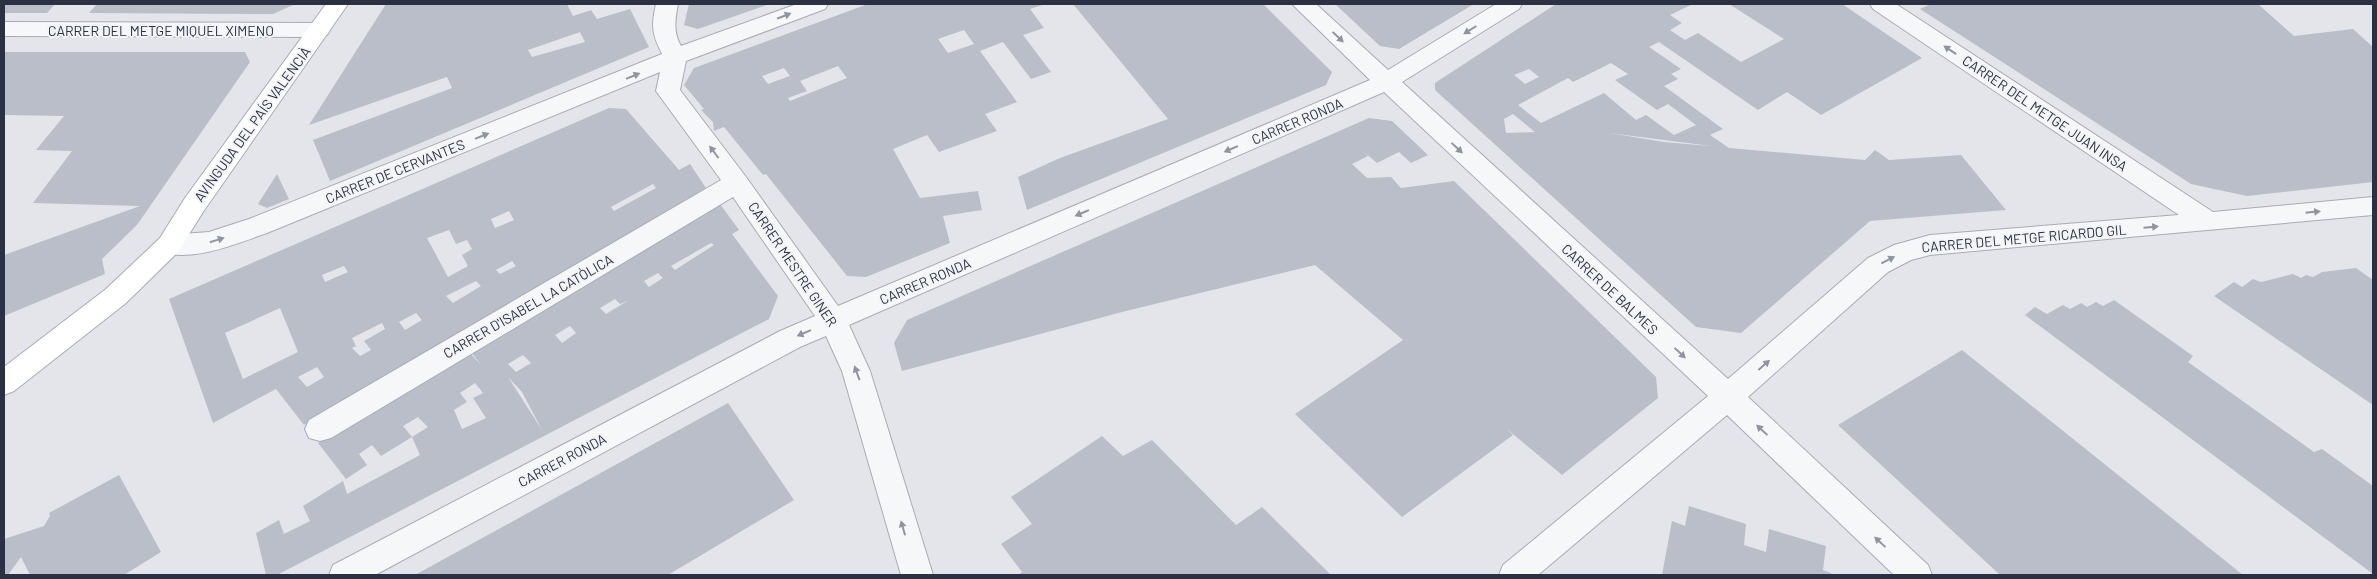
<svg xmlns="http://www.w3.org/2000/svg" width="2377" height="579" font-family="Barlow,sans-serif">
	<rect width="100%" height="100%" fill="#e3e5eb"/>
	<path fill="#babec8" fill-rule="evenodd" d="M4,4H55L47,13H4Z
		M97,4H295L273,14L89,13Z
		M386,4H567L573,16L591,10L597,19L630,9L649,47L330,181L313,140L452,88L447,77L309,125ZM580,32L585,42L532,57L528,50Z
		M689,4H770L698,29L684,25Z
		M868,4H1045L1030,9L1044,28L1023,35L1051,72L1031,79L1003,42L980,51L1017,102L985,114L997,131L939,152L927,135L893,149L920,198L978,191L982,210L943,216L950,243L866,277L847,276L766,174L763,175L724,127L714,131L713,122L701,110L704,109L684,85L694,68ZM964,30L974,44L948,53L938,39ZM838,66L847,78L790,101L788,98L807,91L800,81ZM784,68L790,76L768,84L762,76Z
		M1073,4H1263L1332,72L1326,85L1027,210L1018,177L1060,158L1168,119Z
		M1335,4H1474L1399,49L1380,46Z
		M1556,4H1693L1670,15L1682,23L1670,30L1685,40L1698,33L1741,62L1784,39L1729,4H1842L1922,58L1821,115L1787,92L1758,110L1659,42L1649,47L1681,69L1671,74L1678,79L1664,86L1723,129L1710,135L1729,148L1865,160L1875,150L1889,160L1961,155L2006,210L1870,221L1741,333L1696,327L1435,90V83ZM1611,63L1628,74L1615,80L1657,110L1668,104L1696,125L1674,135L1646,115L1636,120L1604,93L1541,123L1518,105L1568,78L1573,82ZM1529,69L1539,77L1525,84L1514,75ZM1513,114L1535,132L1506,133L1504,119ZM1609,133L1711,146H1710L1664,142Z
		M1931,4H2258L2294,36L2353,29L2373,47V182L2247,196L2191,184L1920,9Z
		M4,52H245L250,62L137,225L102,259L105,274L4,316V255L140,206L33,203L72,151L36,150L64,116L4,115Z
		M609,108L626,109L679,170L690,164L706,188L304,425L276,389L213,423L169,299ZM653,184L656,188L614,211L611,207ZM509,211L514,220L495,228L491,219ZM449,230L456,244L467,240L472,249L462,255L468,266L448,277L427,238ZM512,261L516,266L500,274L496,270ZM344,266L348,272L325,282L322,275ZM476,281L481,286L453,303L446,296ZM280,308L298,352L243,379L225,333ZM416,313L422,320L405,330L399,322ZM382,323L385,329L364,341L371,350L360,356L352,348L356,346L352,338ZM317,367L324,377L307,387L298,377Z
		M1369,118L1392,121L1428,155L1411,163L1399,152L1377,163L1364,152L1368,156L1352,164L1367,178L1391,177L1401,188L1454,181L1656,377L1658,398L1562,475L1507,429L1513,435L1402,517L1295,414L1403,340L1315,265L1122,312L902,371L894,343L907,320Z
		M277,174L289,199L267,208L258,204Z
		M720,204L739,230L732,234L778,296L769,319L277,575H266L256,533L279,520L284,534L310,521L303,506L343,481L347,494L420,455L412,437L428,427L418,417L403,426L412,437L381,456L372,445L359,454L367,465L346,479L318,443L470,353L482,366L471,352ZM711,243L714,245L675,270L671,266ZM658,273L663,278L649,287L644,281ZM615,299L620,304L629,300L606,314L600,308ZM570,326L576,333L562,343L555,335ZM523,355L531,363L516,372L508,364ZM508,377L522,392L542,430ZM475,383L483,393L473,398L486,418L462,429L454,410L467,402L460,393Z
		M2356,268L2373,280V405L2214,296L2234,282L2242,287L2253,279L2261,282L2293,274L2301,278L2306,275L2313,277L2322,272Z
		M2114,300L2193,356L2188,362L2314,452L2322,449L2373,486V574L2025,315L2035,307L2047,314L2063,305L2070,309L2081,303L2087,307L2096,302L2103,306Z
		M1962,350L2243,575H2000L1838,425Z
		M728,403L794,500L668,575H415Z
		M1102,436L1123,456L1152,440L1236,525L1262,507L1331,575H1018L1022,572L1001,544L1032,524L1011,497Z
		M119,475L161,552L124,575H30L21,557L8,575H4V539L44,526L50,516L49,513Z
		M1689,506L1746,524L1744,545L1766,552L1769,529L1826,546L1823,570L1831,573V575H1662L1672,521L1685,526Z"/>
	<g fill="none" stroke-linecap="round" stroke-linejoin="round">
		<defs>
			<path id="minor" d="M656,4H678C675,20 673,32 681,46L797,4H828L825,9L686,61L680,90L746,177L838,306L1370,80L1292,4H1316L1388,70L1496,4H1522L1519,9L1402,82L1728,379L1868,258L1894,245L1930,235L2179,215L1873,9L1870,4H1896L2213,212L2373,197V215L1930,255L1911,260L1888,272L1748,397L1928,565L1932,575H1894L1727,415L1538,575H1499L1503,565L1708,396L1384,92L849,325L870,371L933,575H901L842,371L826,336L800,347L375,575H329L333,565L780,331L815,316L733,197L331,438L320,441L309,438L305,429L309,420L721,180L656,91L660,72L267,233C235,244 194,262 160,252L156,245L160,238L169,235L209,232L249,219L662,54C652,34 651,26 656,4Z
				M4,22L319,23L327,25L330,30L327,35L319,37L4,36Z"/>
			<path id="secondary" d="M326,4H348L203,212L178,252L126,303L14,391L4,395V367L106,289L160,238L185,198Z"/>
		</defs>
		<use href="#minor" stroke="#a8abb5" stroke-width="2"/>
		<use href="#secondary" stroke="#a8abb5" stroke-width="2"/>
		<use href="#minor" fill="#f6f7f9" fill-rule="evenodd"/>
		<use href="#secondary" fill="#fff" fill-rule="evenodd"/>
	</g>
	<defs><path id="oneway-solid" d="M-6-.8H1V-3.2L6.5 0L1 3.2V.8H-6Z" transform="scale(1.25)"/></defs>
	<g fill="#90949e">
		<use href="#oneway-solid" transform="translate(784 16) rotate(-21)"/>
		<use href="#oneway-solid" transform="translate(1470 30) rotate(148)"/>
		<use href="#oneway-solid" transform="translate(1338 37) rotate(43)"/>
		<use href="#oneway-solid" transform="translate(1950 50) rotate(-146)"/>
		<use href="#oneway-solid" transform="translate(633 76) rotate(-22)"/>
		<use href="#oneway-solid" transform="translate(482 136) rotate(-22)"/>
		<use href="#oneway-solid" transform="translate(1457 148) rotate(43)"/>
		<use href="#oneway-solid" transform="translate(1231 149) rotate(157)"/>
		<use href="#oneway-solid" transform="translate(714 152) rotate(-127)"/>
		<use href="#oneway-solid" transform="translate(2313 212) rotate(-6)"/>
		<use href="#oneway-solid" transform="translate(1082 213) rotate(157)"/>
		<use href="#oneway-solid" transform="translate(2151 227) rotate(-5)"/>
		<use href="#oneway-solid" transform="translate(217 240) rotate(-17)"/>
		<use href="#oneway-solid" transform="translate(1888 260) rotate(-27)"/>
		<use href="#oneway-solid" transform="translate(804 333) rotate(157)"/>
		<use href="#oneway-solid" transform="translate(1680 353) rotate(43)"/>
		<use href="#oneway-solid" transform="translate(1764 365) rotate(-41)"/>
		<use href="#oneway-solid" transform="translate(857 373) rotate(-110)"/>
		<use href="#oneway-solid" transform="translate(1762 430) rotate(-137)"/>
		<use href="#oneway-solid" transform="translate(903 528) rotate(-106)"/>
		<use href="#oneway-solid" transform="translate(1880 542) rotate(-137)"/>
	</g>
	<g text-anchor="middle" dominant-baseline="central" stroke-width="4" stroke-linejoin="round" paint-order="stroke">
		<g font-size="14" fill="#2b3143" stroke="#f3f4f8">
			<text x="161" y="30">CARRER DEL METGE MIQUEL XIMENO</text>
			<text transform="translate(2045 113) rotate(34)">CARRER DEL METGE JUAN INSA</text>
			<text transform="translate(1297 121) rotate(-23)">CARRER RONDA</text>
			<text transform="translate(252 124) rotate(-54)">AVINGUDA DEL PAÍS VALENCIÀ</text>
			<text transform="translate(395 171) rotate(-22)">CARRER DE CERVANTES</text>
			<text transform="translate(2024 238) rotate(-5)">CARRER DEL METGE RICARDO GIL</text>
			<text transform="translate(793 264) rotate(56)">CARRER MESTRE GINER</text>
			<text transform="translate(925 281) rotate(-23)">CARRER RONDA</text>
			<text transform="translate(1610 289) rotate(43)">CARRER DE BALMES</text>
			<text transform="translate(528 306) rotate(-30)">CARRER D'ISABEL LA CATÒLICA</text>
			<text transform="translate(562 460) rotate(-28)">CARRER RONDA</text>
		</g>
	</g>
	<rect width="2377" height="579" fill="none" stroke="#2b3143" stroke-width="10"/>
</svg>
